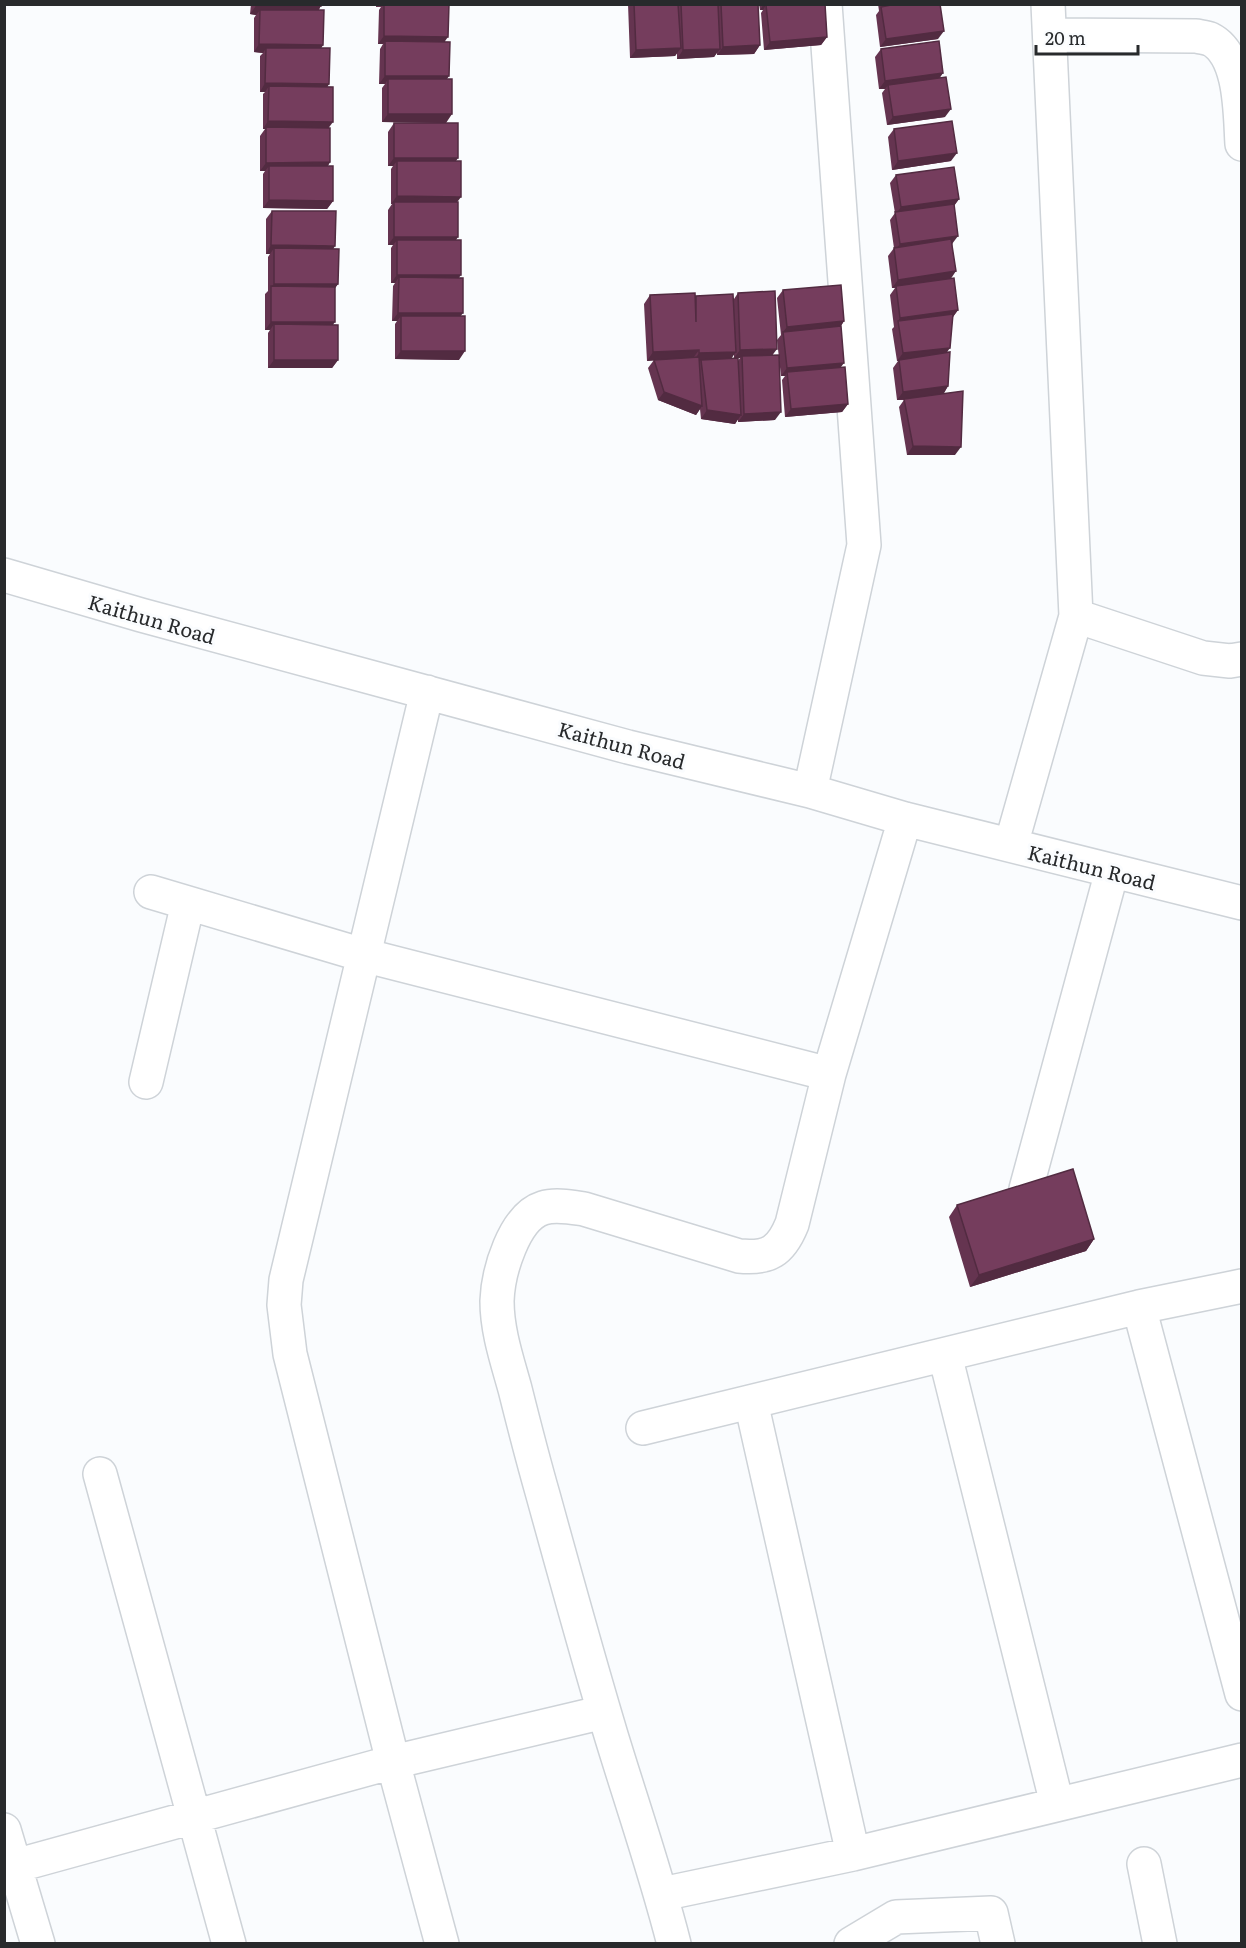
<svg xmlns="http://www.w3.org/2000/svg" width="1246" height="1948" font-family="Literata,serif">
	<rect width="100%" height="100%" fill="#fafcfe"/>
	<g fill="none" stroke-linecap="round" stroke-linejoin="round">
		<defs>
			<path id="minor" d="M1050,35L1196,36C1201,37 1207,38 1210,39C1242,55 1240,115 1242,144
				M4,575L141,615L628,747L810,791L905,819L1242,903
				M1076,616L1203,658L1230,661L1242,659
				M427,692L286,1280L284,1305L290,1354L393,1762L442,1944
				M810,791L864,545L825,4
				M1011,845L1076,616L1048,4
				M151,892L363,955L829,1074
				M146,1082L188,903
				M1026,1189L1112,871
				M1139,1307L1242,1694
				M945,1355L1057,1804
				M751,1402L853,1854
				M643,1428L1139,1307L1242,1286
				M100,1474L229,1944
				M4,1830L38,1944
				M1144,1864L1160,1944
				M4,1869L393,1762L604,1712
				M662,1894L853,1854L1242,1760
				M674,1944C656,1873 632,1804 611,1735C587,1655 565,1575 543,1495C533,1460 524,1425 515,1389C507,1360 497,1331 497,1301C498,1272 514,1217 543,1208C555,1204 571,1207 584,1209L739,1256C769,1259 781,1251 792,1224L829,1074L905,819
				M851,1944L896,1917L991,1913L998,1944"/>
		</defs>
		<use href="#minor" stroke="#ced3d8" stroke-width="36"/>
		<use href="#minor" stroke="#fff" stroke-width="33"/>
	</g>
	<path fill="#653450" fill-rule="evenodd" d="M251,4H321L319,10L323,45L321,48L329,84L327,87L330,162L328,166L333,201L327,209L263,208V174L265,171H260V136L265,129H263V94L265,92H260V56L263,53L254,52V18L256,15L250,14Z
		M376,4H449L445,42L447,79L446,123L382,122V88L385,84H379L380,49L383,44H378L379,10L381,7H376Z
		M628,4H758L760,45L754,54L717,55V52L714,57L677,59V53L675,56L630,58Z
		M759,4H825L827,37L821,45L764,50L761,13L763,10H760Z
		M878,4H940L938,39L880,47L876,15L879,11Z
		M881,49L940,78L945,117L887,125L882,93L885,89H879L875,57Z
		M394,123L456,161V240L460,316L459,360L395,359V324L397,321H392L393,286L395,283H391V248L393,245H388V210L392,204H391V169L393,166H388V132Z
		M894,129L951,161L892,170L888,137Z
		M896,175L959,199L954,206L951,278L958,310L953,317L947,353L948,386L943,394L955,455H907L899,407L904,400H897L893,368L898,361H897L892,329L894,327L890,295L895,288H892L888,256L894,248L890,220L895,213L890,183Z
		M272,211L333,249L338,284L335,288L333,325L338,360L332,368H268V333L270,330H265V294L268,291V257L270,254H266V219Z
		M783,290L844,321L841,326V367L848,404L842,412L785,417L782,380L785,376H781L777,340L781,335L777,298Z
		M738,293L773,355L775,420L738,422V419L735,424L701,419L700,409L696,415L658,400L648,368L654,360L647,361L644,304L650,295L695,298L696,296L734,299ZM734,354V358H740L738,361L731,359Z
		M957,1205L1094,1239L1086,1251L970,1287L949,1217Z"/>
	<path fill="#522b41" d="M764,4H815L766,5L763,10H760Z
		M256,6H321L315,15L260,10L256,15L250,14Z
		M944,31L938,39L880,47L886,39Z
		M384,36L448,37L442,45L385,41L383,44H378Z
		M827,37L821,45L764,50L770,42Z
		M259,44L323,45L318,53L266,48L263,53L254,52Z
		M760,45L754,54L717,55L723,47Z
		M681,48L675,56L630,58L636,50Z
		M720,49L714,57L677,59L683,50Z
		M943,73L937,82L888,85L885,89H879L885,81Z
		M385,76H449L443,85L388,79L385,84H379Z
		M265,83L329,84L324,92L269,86L265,92H260Z
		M951,109L945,117L887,125L893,117Z
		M388,114H452L446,123L382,122Z
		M268,121L333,122L327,130L266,127L265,129H263Z
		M957,153L951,161L892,170L898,161Z
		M394,158H458L452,167L397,161L393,166H388Z
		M330,162L324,171L269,166L265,171H260L266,163Z
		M397,196L461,197L455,205L394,202L392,204H391Z
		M959,199L953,207L896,214L901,207Z
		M269,200L333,201L327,209L263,208Z
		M958,236L952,244L894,252L900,244Z
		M394,237H458L452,246L397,240L393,245H388Z
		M271,245L335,246L330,254L274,248L270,254H266Z
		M956,271L950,280L896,286L894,288H892L898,280Z
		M397,275H461L455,283L399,277L395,283H391Z
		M274,284H338L332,292L271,287Z
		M958,310L952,318L898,321L900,318Z
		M398,313H463L457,321L401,316L397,321H392Z
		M844,321L838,330L783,332L787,327Z
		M271,322H335L329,330L274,324L270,330H265Z
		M950,348L944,356L897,361L903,353Z
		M777,349L771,357L742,356L740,358H734L740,350Z
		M699,350L693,358L647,361L653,352Z
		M401,351H465L459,360L395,359Z
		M736,352L730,360H701L700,361L693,362L699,353Z
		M274,360H338L332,368H268Z
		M844,363L838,371L787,372L785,376H781L787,368Z
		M948,386L943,395L897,400L903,392Z
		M664,392L702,406L696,415L658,400Z
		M848,404L842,412L785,417L791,409Z
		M707,410L741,415L735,424L701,419Z
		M781,412L775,420L738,422L744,414Z
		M913,446L961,447L955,455H907Z
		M1094,1239L1086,1251L970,1287L979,1275Z"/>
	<path fill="#753d5d" stroke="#522b41" stroke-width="1.5" d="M256,4H321V6H256Z
		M384,4H449L448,37L384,36Z
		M634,4H678L681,48L636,50Z
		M681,4H718L720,49L683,50Z
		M721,4H758L760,45L723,47Z
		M774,4H825L827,37L770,42L766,5Z
		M896,4H940L944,31L886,39L881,7Z
		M260,10H324L323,45L259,44Z
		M385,41L450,42L449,76H385Z
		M939,41L943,73L885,81L881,49Z
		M266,48H330L329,84L265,83Z
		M946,77L951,109L893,117L888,85Z
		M388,79H452V114H388Z
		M269,86L333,87V122L268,121Z
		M952,121L957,153L898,161L894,129Z
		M394,123H458V158H394Z
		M266,127L330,128V162L266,163Z
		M397,161H461V197L397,196Z
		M269,166H333V201L269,200Z
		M954,167L959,199L901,207L896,175Z
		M394,202H458V237H394Z
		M954,204L958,236L900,244L895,212Z
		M272,211H336L335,246L271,245Z
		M951,239L956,271L898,280L894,248Z
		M397,240H461V275H397Z
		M274,248L339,249L338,284H274Z
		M399,277L463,278V313H398Z
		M954,278L958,310L900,318L896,286Z
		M841,285L844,321L787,327L783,290Z
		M271,286L335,287V322H271Z
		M775,291L777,349L740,350L738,293Z
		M695,293L696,322V296L733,294L736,352L699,353V350L653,352L650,295Z
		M953,314L950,348L903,353L898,321Z
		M401,316H465V351H401Z
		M274,324L338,325V360H274Z
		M841,326L844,363L787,368L783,332Z
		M950,352L948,386L903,392L899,360Z
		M779,355L781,412L744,414L742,356Z
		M699,357L702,406L664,392L654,360Z
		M738,358L741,415L707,410L701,360Z
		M845,367L848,404L791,409L787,372Z
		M963,391L961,447L913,446L904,399Z
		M1073,1169L1094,1239L979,1275L957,1205Z"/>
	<g text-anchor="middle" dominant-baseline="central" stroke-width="6" stroke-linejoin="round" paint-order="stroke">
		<g font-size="20" fill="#282a2c" stroke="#fafcfe">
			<text transform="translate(152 618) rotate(16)">Kaithun Road</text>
			<text transform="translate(622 744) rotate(15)">Kaithun Road</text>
			<text transform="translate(1092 866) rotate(14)">Kaithun Road</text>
		</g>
	</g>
	<rect width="1246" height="1948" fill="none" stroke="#282a2c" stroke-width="12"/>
	<path d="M1036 45v9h102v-9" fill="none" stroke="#282a2c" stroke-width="3"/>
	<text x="1045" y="45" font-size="18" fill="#282a2c" stroke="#fafcfe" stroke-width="4.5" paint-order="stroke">20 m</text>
</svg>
